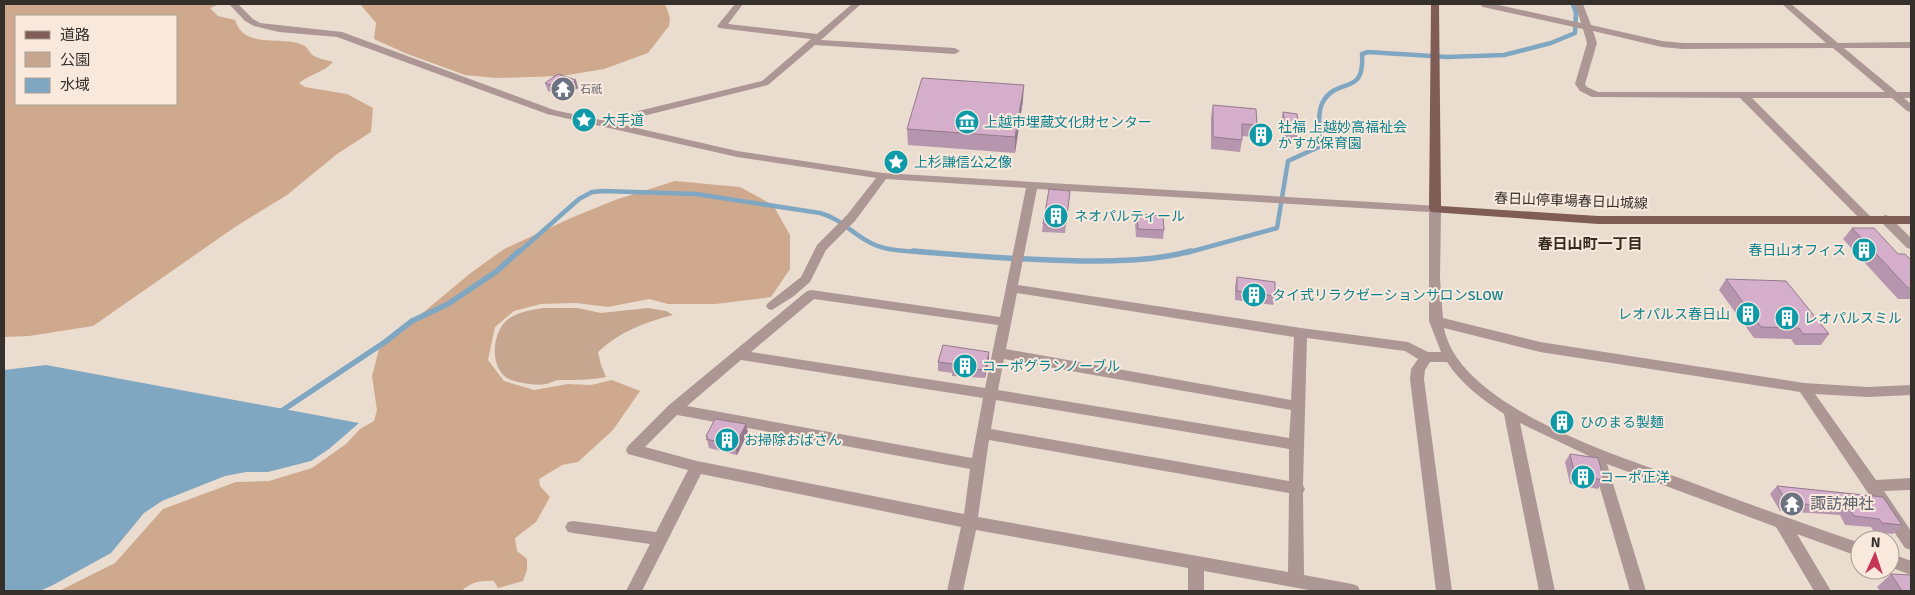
<svg xmlns="http://www.w3.org/2000/svg" width="1915" height="595" font-family="Signika,'Noto Sans JP',sans-serif">
	<rect width="100%" height="100%" fill="#ebdcd0"/>
	<path fill="#c6a68e" d="M543,308H577L601,313L648,308L666,311L673,315C645,322 619,332 598,352L601,365L606,377C591,380 576,380 560,380C555,380 551,383 546,384C536,386 520,383 511,380C489,371 491,334 507,320C517,312 531,310 543,308Z"/>
	<path fill="#cea98d" fill-rule="evenodd" d="M4,4H220L210,8L218,16L235,20C244,50 281,35 303,45C308,47 310,54 314,56C319,59 327,60 333,62C323,73 310,74 299,83L305,87L347,94L373,108L371,132L337,154L287,195L235,227L93,326L29,336L4,337ZM16,16H176V104H16Z
		M360,4H663L666,6L670,18L669,26L648,53L604,69L562,76L496,78L465,75L405,53L374,39L376,23Z
		M675,181L740,187L773,205L790,235V269L771,297L716,304H668L649,299L608,307L576,303L541,304L514,311L495,327L488,360L504,381L534,390L568,384L591,385L612,380L640,391L613,430L578,462L562,465L539,479L540,486L550,497L536,522L515,538L517,551L527,559V570L523,581L498,588L494,581C482,580 470,582 462,591H59L115,563L163,509L236,482L269,481L312,468L346,444L360,429L374,421L377,410L372,376L379,349L472,272L504,249L571,218L615,200Z"/>
	<path fill="#80a7c2" d="M46,365L359,423L329,449L311,461L268,472H246L225,476L162,501L144,513L111,553L53,585L40,591H4V370Z"/>
	<g fill="none" stroke-linecap="round" stroke-linejoin="round">
		<path stroke="#80a7c2" stroke-width="4.5" d="M518,253L579,199L592,192L603,191L696,194L820,213C842,219 853,235 873,244C890,252 912,251 930,253
			M1186,253L1277,228L1288,161L1321,146C1320,132 1316,112 1324,100C1339,77 1365,96 1362,54L1368,52L1447,57L1504,55L1551,43L1575,33L1576,13L1573,4"/>
		<path stroke="#80a7c2" stroke-width="5.5" d="M913,251C969,256 1025,260 1081,261C1117,261 1155,261 1191,251
			M280,412L385,342L412,321L448,304L497,271L519,251"/>
		<path fill="#ac9794" fill-rule="evenodd" d="M229,4H238L253,19L260,23L342,32L554,110L601,120L762,81L811,39L719,28L717,26L735,4H743L728,24L817,34L852,4H861L821,40L955,48L960,51L955,54L815,45L768,85L615,123L737,151L883,173L1439,206L1441,209L1440,279L1443,318L1540,342L1804,383L1868,387L1911,385V395L1868,397L1815,394L1876,480L1911,478V490L1884,491L1911,531V550L1905,548L1800,392L1540,352L1444,328C1459,407 1619,456 1685,480C1743,502 1801,523 1860,543V557L1797,534L1831,591H1814L1776,527L1607,464L1646,591H1630L1591,457L1520,423L1555,591H1539L1504,414C1482,399 1461,384 1447,362H1430L1425,370L1424,379L1452,591H1436L1410,379L1411,369L1418,359L1405,351L1307,338L1303,485L1305,489L1303,493L1304,575L1352,584L1358,586L1360,591H1314L1204,571V591H1188V568L976,530L963,591H947L961,527L701,474L642,591H626L650,544L573,533L568,532L565,527L568,522L573,521L656,532L688,470L628,454L626,450L628,446L669,405L807,291L811,290L1000,317L1026,188L886,179L855,221L826,250L810,282L794,296L772,310L768,309L766,306L768,303L801,277L817,245L847,215L876,178L737,157L547,114L337,37L279,32L254,26L245,21ZM1037,189L1429,212V321L1441,352H1428L1408,342L1301,328L1018,285ZM1017,293L1294,337L1291,400L1006,349ZM814,299L998,325L985,388L751,352ZM1004,359L1291,410L1289,438L998,390ZM741,360L983,398L972,458L687,406ZM996,400L1289,449V481L991,429ZM677,415L970,469L964,514L697,461L645,447ZM989,440L1289,493L1288,572L978,517Z
			M1479,4H1494L1581,23L1575,4H1583L1591,25L1662,41L1683,43H1826L1782,4H1791L1838,43L1911,42V48H1844L1897,92H1911V98H1904L1911,104V112L1907,111L1892,98H1752L1874,220L1872,223H1864L1740,98L1592,97L1580,91L1575,84L1587,43L1583,29L1483,7ZM1593,31L1662,47L1683,49L1833,48L1885,92H1598L1587,87L1585,84L1597,43Z
			M1885,215L1889,216L1911,238V249L1907,248L1881,222L1879,219Z
			M1890,553L1911,561V575L1890,567Z"/>
		<path fill="#805c56" fill-rule="evenodd" d="M1431,4H1439L1441,206L1598,216H1911V224H1598L1431,212L1429,209Z"/>
	</g>
	<path fill="#b696ae" d="M545,83L578,88L565,97L548,91Z
		M1023,100L1015,153L908,145L907,129Z
		M1213,105L1257,125L1254,137L1242,136V140L1240,152L1211,149V117Z
		M1283,112L1299,129L1296,141L1282,140L1280,124Z
		M1070,191L1065,233L1042,232L1043,224Z
		M1137,214L1164,230L1163,239L1136,237L1135,223Z
		M1852,228L1898,254L1911,259V299H1898L1843,239Z
		M1237,277L1275,296L1273,305L1235,300V286Z
		M1726,279L1829,334L1821,345H1795L1791,339L1754,338L1719,290Z
		M989,352V361L985,378L952,376V373L938,371V362Z
		M746,424L748,433L737,455L709,448L706,436Z
		M1570,454L1604,480L1598,489L1570,484L1565,462Z
		M1777,486L1883,497L1902,525L1893,534L1874,532L1871,527L1845,525L1840,515L1780,511L1770,494Z
		M1891,574L1911,591H1880L1877,587Z"/>
	<path fill="#947a8d" d="M576,80L578,88L565,97L563,89Z
		M1024,85L1023,100L1015,153V137Z
		M989,352V361L985,378V370Z
		M746,424L748,433L737,455L735,446Z"/>
	<path fill="#d4aeca" stroke="#947a8d" d="M558,74L576,80L563,89L545,83Z
		M922,78L1024,85L1015,137L907,129Z
		M1213,105L1256,109L1257,125L1242,124V140L1213,137Z
		M1283,112L1297,114L1299,129L1285,128Z
		M1049,189L1070,191L1066,224H1043Z
		M1137,214L1163,216L1164,230L1138,229Z
		M1852,228H1874L1898,254H1905L1910,259H1911V288H1908Z
		M1237,277L1275,282V296L1237,291Z
		M1726,279L1786,281L1829,334H1803L1799,328L1761,327Z
		M943,345L989,352L985,370L952,367L953,364L938,362Z
		M715,419L746,424L735,446L706,439L708,437L706,436Z
		M1570,454L1598,458L1604,480L1575,475Z
		M1777,486L1883,497L1902,525L1882,523L1879,519L1854,516L1848,507L1788,503Z
		M1891,574L1911,575V591H1902Z"/>
	<defs>
		<symbol id="temple-disc" viewBox="-11 -11 22 22"><circle r="9.5" fill="#6b7280" stroke="#f9e9dd"/><path d="M0-6L5-2H3V0L6.5 2.5H4V6H1.5V3h-3V6H-4V2.5H-6.5L-3 0V-2H-5Z" fill="#fff"/></symbol>
		<symbol id="sight-disc" viewBox="-11 -11 22 22"><circle r="9.5" fill="#0f9aa8" stroke="#f9e9dd"/><path d="M0-6L1.8-2.2L6-1.7L2.9 1.2L3.7 5.4L0 3.3L-3.7 5.4L-2.9 1.2L-6-1.7L-1.8-2.2Z" fill="#fff"/></symbol>
		<symbol id="museum-disc" viewBox="-11 -11 22 22"><circle r="9.5" fill="#0f9aa8" stroke="#f9e9dd"/><path d="M0-6L6-3V-2H-6V-3ZM-5-1h2V3h-2ZM-1-1h2V3h-2ZM3-1h2V3H3ZM-6 4H6V6H-6Z" fill="#fff"/></symbol>
		<symbol id="building-disc" viewBox="-11 -11 22 22"><circle r="9.5" fill="#0f9aa8" stroke="#f9e9dd"/><path d="M-4-6H4V6H1V3H-1V6H-4ZM-2.5-4.3h1.7v1.8h-1.7ZM.8-4.3h1.7v1.8H.8ZM-2.5-1h1.7V.8h-1.7ZM.8-1h1.7V.8H.8Z" fill="#fff"/></symbol>
	</defs>
	<g fill-rule="evenodd">
		<use href="#temple-disc" x="549" y="75" width="28" height="28"/>
		<use href="#sight-disc" x="570" y="106" width="28" height="28"/>
		<use href="#museum-disc" x="953" y="108" width="28" height="28"/>
		<use href="#building-disc" x="1247" y="121" width="28" height="28"/>
		<use href="#sight-disc" x="882" y="148" width="28" height="28"/>
		<use href="#building-disc" x="1042" y="202" width="28" height="28"/>
		<use href="#building-disc" x="1850" y="236" width="28" height="28"/>
		<use href="#building-disc" x="1240" y="281" width="28" height="28"/>
		<use href="#building-disc" x="1734" y="300" width="28" height="28"/>
		<use href="#building-disc" x="1773" y="304" width="28" height="28"/>
		<use href="#building-disc" x="951" y="352" width="28" height="28"/>
		<use href="#building-disc" x="1548" y="408" width="28" height="28"/>
		<use href="#building-disc" x="713" y="426" width="28" height="28"/>
		<use href="#building-disc" x="1569" y="463" width="28" height="28"/>
		<use href="#temple-disc" x="1778" y="490" width="28" height="28"/>
	</g>
	<g text-anchor="middle" dominant-baseline="central" stroke-width="4" stroke-linejoin="round" paint-order="stroke">
		<g font-size="11" fill="#5b616d" stroke="#f9e9dd" text-anchor="start">
			<text x="580" y="89">石祇</text>
		</g>
		<g font-size="14" fill="#0d838f" stroke="#f9e9dd" text-anchor="start">
			<text x="602" y="120">大手道</text>
			<text x="984" y="122">上越市埋蔵文化財センター</text>
			<text x="1278" y="127">社福 上越妙高福祉会<tspan x="1278" dy="16">かすが保育園</tspan></text>
			<text x="914" y="162">上杉謙信公之像</text>
			<text x="1074" y="216">ネオパルティール</text>
			<text x="1846" y="250" text-anchor="end">春日山オフィス</text>
			<text x="1272" y="295">タイ式リラクゼーションサロンSLOW</text>
			<text x="1730" y="314" text-anchor="end">レオパルス春日山</text>
			<text x="1804" y="318">レオパルスミル</text>
			<text x="982" y="366">コーポグランノーブル</text>
			<text x="1580" y="422">ひのまる製麺</text>
			<text x="744" y="440">お掃除おばさん</text>
			<text x="1600" y="477">コーポ正洋</text>
		</g>
		<g font-size="14" fill="#36302c" stroke="#f9e9dd">
			<text transform="translate(1571 201) rotate(2)">春日山停車場春日山城線</text>
		</g>
		<g font-size="15" font-weight="bold" fill="#362a21" stroke="#f9e9dd">
			<text x="1590" y="244">春日山町一丁目</text>
		</g>
		<g font-size="16" fill="#5b616d" stroke="#f9e9dd" text-anchor="start">
			<text x="1810" y="504">諏訪神社</text>
		</g>
	</g>
	<rect width="1915" height="595" fill="none" stroke="#36302c" stroke-width="10"/>
	<rect x="15" y="15" width="162" height="90" fill="#f9e9dd" stroke="#ab9f96"/>
	<rect x="25" y="31" width="25" height="8" fill="#805c56" stroke="#ab9f96"/>
	<text x="60" y="40" font-size="15" fill="#36302c">道路</text>
	<rect x="25" y="52" width="25" height="15" fill="#c6a68e" stroke="#ab9f96"/>
	<text x="60" y="65" font-size="15" fill="#36302c">公園</text>
	<rect x="25" y="78" width="25" height="15" fill="#80a7c2" stroke="#ab9f96"/>
	<text x="60" y="90" font-size="15" fill="#36302c">水域</text>
	<g transform="translate(1875 555) rotate(3)"><circle r="24" fill="#f9e9dd" stroke="#ab9f96"/>
	<path d="M0-4L9 19L0 12L-9 19Z" fill="#c53554"/>
	<text y="-8" font-size="14" font-weight="bold" text-anchor="middle" fill="#36302c">N</text>
	</g>
</svg>
